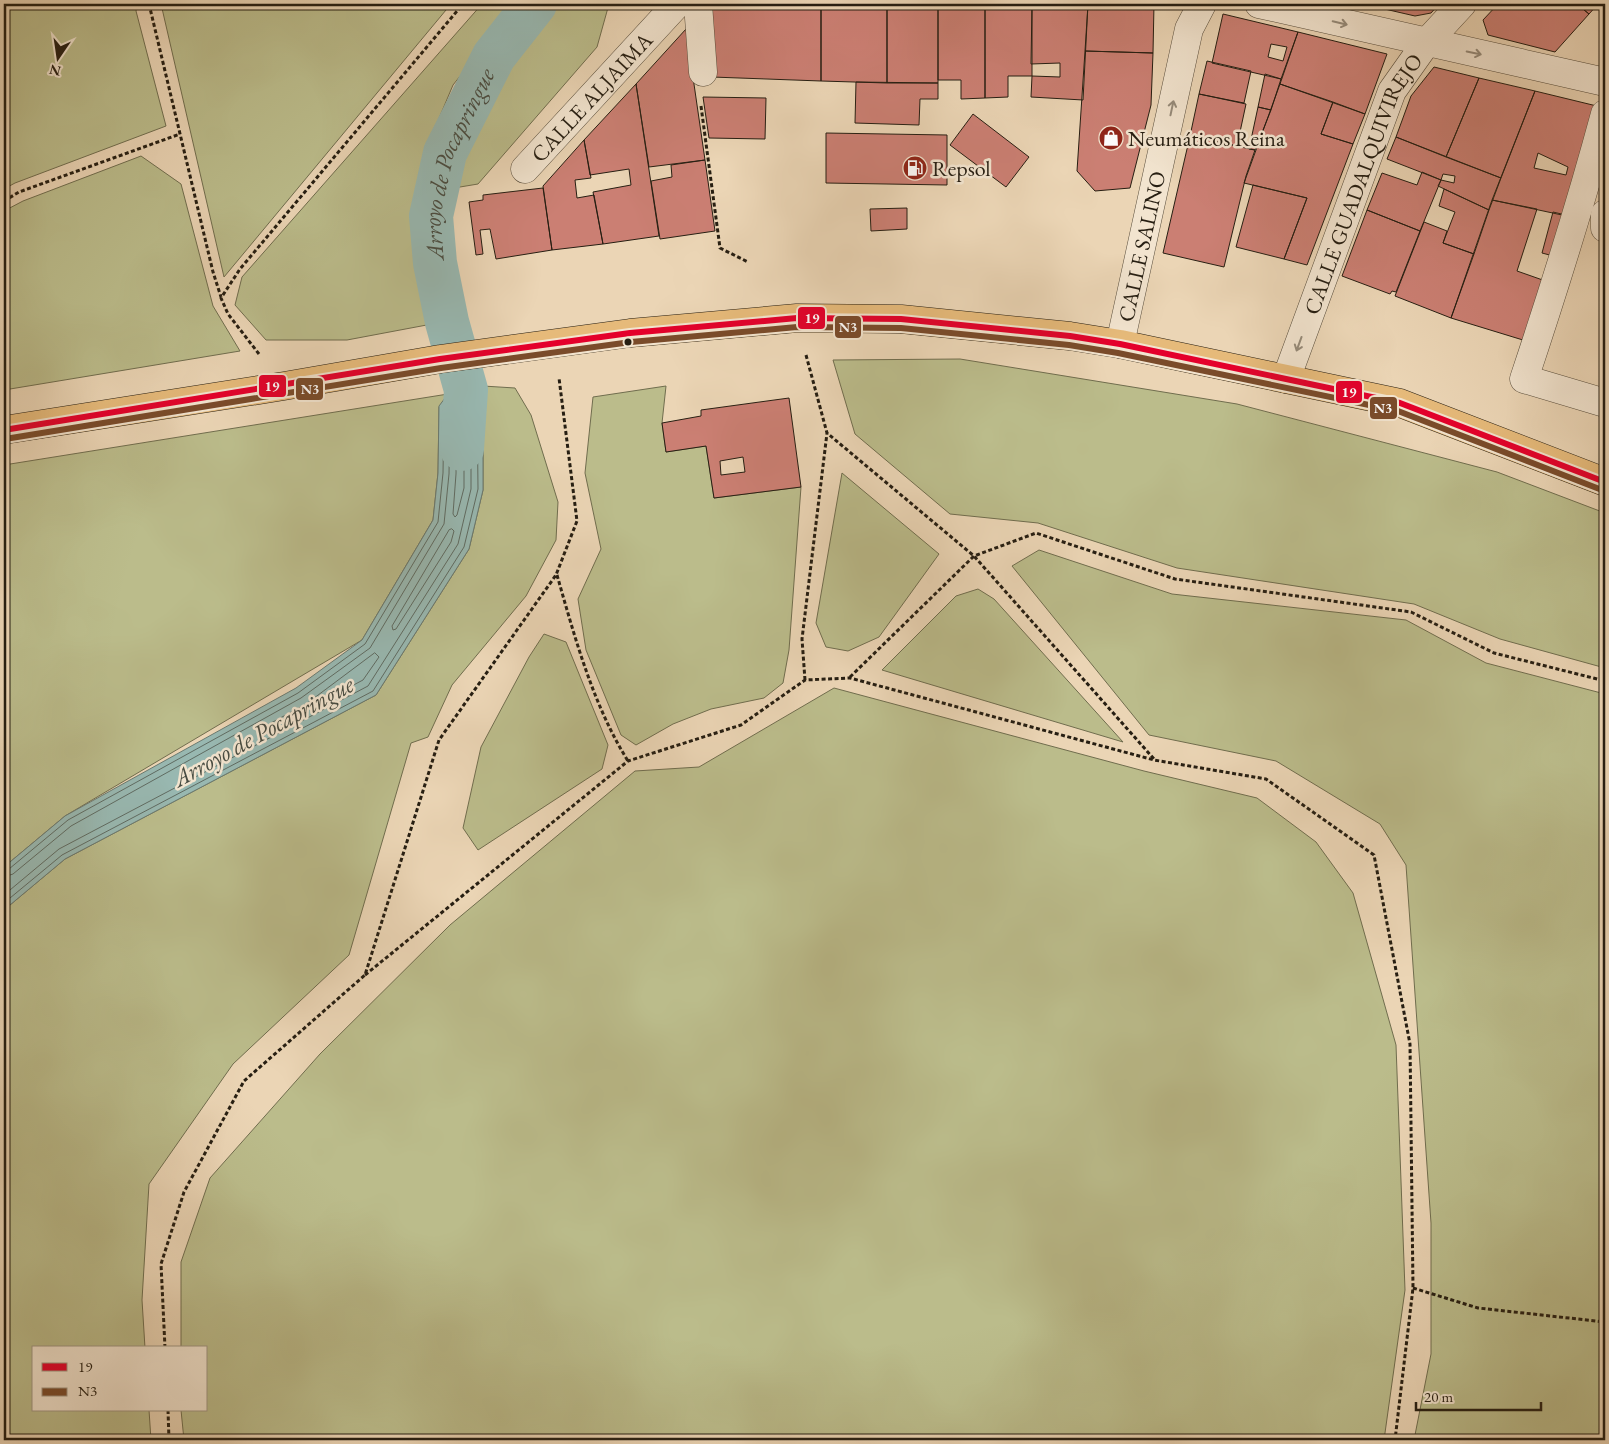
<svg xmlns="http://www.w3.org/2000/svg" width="1609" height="1444" font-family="'EB Garamond',serif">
	<rect width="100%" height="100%" fill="#ebd5b5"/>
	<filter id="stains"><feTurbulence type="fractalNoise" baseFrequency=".004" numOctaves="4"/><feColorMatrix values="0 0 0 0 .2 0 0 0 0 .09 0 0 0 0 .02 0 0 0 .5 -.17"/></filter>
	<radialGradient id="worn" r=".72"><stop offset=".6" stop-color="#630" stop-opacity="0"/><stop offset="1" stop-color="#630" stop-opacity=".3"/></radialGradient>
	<path fill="#bbbc8b" stroke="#706d4e" d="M4,4H137L136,11L166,126L15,183L4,189Z
		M161,4H451L224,277Z
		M482,4H517L453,85L424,154L411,212L416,259L432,324L347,340H266L235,305L242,277Z
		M555,4H609L597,47L478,184L454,188L467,148L508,62Z
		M141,156L181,184L213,306L240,351L4,390V211L23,201Z
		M960,359L1237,404L1497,472L1605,513V668L1500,639L1414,604L1177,568L1038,523L950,514L855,434L833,360Z
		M483,386L515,388L531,415L558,502L556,540L526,596L452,685L428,737L411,743L349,955L233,1064L149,1184L142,1300L145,1348H34V1410H149L151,1440H4V910L65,859L376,695L469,549L483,490Z
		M666,386L662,423L666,452L706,446L714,498L801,487L789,650L783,683L764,698L711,709L673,724L636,745L621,735L586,650L578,599L601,549L585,473L593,397Z
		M448,394L439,407L438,473L433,520L362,640L65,816L4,867V465Z
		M842,473L939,554L879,637L848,651L826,647L816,623Z
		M1039,550L1172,594L1406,620L1486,663L1605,694V1440H1414L1431,1354V1223L1406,865L1380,824L1276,761L1149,735L1012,566Z
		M978,589L994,599L1123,742L882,670L956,596Z
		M544,634L566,642L608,745L602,769L478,850L463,828L481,747L529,657Z
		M834,688L1144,771L1257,798L1316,842L1353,893L1396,1045L1405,1290L1384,1440H184L181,1410H206V1348H181V1262L210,1178L320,1054L450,925L635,771L699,767Z"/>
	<path fill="#98b8b1" stroke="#6a7a71" d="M483,386V490L469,549L376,695L65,859L4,910V867L65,816L296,688L362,640L433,520L438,473L439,406L448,394Z"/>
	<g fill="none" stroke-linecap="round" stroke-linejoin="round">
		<path stroke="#5f6b62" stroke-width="1" d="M462,410L464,412V488L457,515L455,517L453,514L456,474L457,413Z
			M452,529L454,531L451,542L396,629L393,630L392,626L449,530Z
			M375,653L379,657L363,680L274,727H271V723L306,704Z
			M4,871L9,869L68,820L298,693L365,644L438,522L443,473L444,409L451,398L477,394L478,489L464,547L373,691L62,855L4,903
			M4,877L13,874L71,826L301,698L370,648L444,524L449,474L450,410L455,404L471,401V489L458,544L368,686L59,849L4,895"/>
		<path stroke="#98b8b1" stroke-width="44" id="s1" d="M462,449L466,390L447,322L435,263L431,216L445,153L494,56L535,4"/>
	</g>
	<path fill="#cb7f73" stroke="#261e12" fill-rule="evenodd" d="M714,4H821V81L712,77L711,10Z
		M821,4H887V83L821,81Z
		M887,4H938V83H887Z
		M938,4H985V98L961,99V80H938Z
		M985,4H1032V76H1008V97L985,98Z
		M1032,4H1088L1083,100L1031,97L1032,76L1060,77V63L1031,64Z
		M1088,4H1154L1153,53L1085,51Z
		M1363,4H1439L1431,13L1415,16Z
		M1498,4H1577L1589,14L1555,52L1488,35L1483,20Z
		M1577,4H1598L1589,14Z
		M1223,14L1298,32L1281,79L1212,63ZM1271,44L1287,47L1283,61L1268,57Z
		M686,29L705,160L649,167L636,84Z
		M1298,32L1387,54L1365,114L1280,84Z
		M1085,51L1153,53L1151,105L1130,188L1095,191L1077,171Z
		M1207,61L1251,71L1244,103L1199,94Z
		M1434,67L1479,78L1446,157L1396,137L1411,96Z
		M1265,74L1281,79L1271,110L1258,107Z
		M1479,78L1535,91L1501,178L1446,157Z
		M856,82L938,83V99H920L919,125L855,123Z
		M636,84L659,236L603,244L593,192L631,185L629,169L590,175L584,140Z
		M1280,84L1333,102L1321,134L1353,144L1307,265L1284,259L1307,198L1244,183Z
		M1535,91L1605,108L1576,218L1492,200ZM1538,153L1568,167L1566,175L1534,168Z
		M1199,94L1246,104L1237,146L1190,136Z
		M703,97L766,98L765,139L709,138Z
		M1333,102L1365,114L1353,144L1321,134Z
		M1258,107L1271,110L1255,150L1249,149Z
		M973,114L1029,157L1006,187L950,145Z
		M826,133L947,135V185L826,183Z
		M1190,136L1255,150L1246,176L1224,267L1163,253Z
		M1396,137L1501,178L1489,210L1438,186L1441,180L1387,159ZM1443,174L1455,176L1454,183L1441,180Z
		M584,140L591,178L575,180L577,198L594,195L603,244L552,250L543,186Z
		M705,160L715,231L660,239L651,181L672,177L671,165Z
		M1422,172L1441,180L1420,231L1367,210L1382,173L1417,185Z
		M1253,185L1307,198L1284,259L1236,247Z
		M543,188L552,250L496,259L490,229L480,230L483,254L476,255L469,202L483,200V195Z
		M1444,189L1489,210L1474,254L1443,243L1455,212L1439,206Z
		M1492,200L1537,209L1517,271L1554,284L1536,344L1451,318Z
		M907,208V229L871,231L870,209Z
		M1367,210L1420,231L1396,292L1392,291L1390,294L1342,276Z
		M1553,212L1574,217L1561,258L1542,253Z
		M1424,222L1447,231L1443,243L1474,254L1451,318L1395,296Z
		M789,398L801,487L714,498L706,446L666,452L662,423L701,416V410ZM743,457L745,472L721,475L720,461Z"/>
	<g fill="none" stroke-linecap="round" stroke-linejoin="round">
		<defs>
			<g id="minor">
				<path d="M698,4L703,72"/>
				<path d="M1259,4L1605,82"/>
				<path d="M1605,114C1581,203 1553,292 1524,379L1605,403"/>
				<path id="s2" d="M525,169L677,4"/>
				<path d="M1605,214V228"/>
				<path id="s3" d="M1120,344L1189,29L1202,4"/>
				<path id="s4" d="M1286,379L1392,91L1426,43L1462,4"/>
			</g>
			<path id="major" d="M4,430L284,386L440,359L630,333L797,318L901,319L1070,336L1120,344L1400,403L1605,482"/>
		</defs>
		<use href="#minor" stroke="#574c3b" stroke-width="29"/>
		<use href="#major" stroke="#261e12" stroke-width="29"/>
		<path stroke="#261e12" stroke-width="3" stroke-dasharray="4 2.5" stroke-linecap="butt" d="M149,4L213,272L221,297
			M701,106L720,248L748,262
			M4,201L19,192L180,134
			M259,354L228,314L221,298L240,269L463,4
			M806,355L827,433L974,556L1154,759
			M557,575C575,638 593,705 628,761
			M850,677L974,556L1036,533L1175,579L1411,612L1494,653L1605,681
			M805,680L802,639L827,433
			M365,975L628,761L741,725L805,680L850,678L1154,760L1266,779L1374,855L1410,1044L1413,1288L1395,1440
			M1413,1288L1478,1308L1605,1322
			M165,1348L161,1264L184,1192L244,1081L365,975L439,740L556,575L577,521L559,378
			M168,1410L169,1440"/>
		<use href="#minor" stroke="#f2e4cf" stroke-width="28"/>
		<use href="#major" stroke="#e6ba7a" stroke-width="28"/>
		<defs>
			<path id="bus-1" d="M4,430L440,359L630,333L797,318L901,319L1070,336L1120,344L1400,403L1605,482"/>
			<path id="bus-2" d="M5,439L441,368L631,342L797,327L901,328L1069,345L1118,353L1398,411L1602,490"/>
		</defs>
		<use href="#bus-1" stroke="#f2e4cf" stroke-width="10"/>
		<use href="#bus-2" stroke="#f2e4cf" stroke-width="10"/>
		<use href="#bus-1" stroke="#e4002b" stroke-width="6"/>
		<use href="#bus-2" stroke="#7a4b2a" stroke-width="6"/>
	</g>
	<defs><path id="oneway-shaft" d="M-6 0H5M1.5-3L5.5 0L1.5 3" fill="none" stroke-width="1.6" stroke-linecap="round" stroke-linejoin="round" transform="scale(1.25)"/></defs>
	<g stroke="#968b7a">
		<use href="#oneway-shaft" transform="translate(1340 23) rotate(13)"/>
		<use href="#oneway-shaft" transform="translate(1474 53) rotate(12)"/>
		<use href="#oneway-shaft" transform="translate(1172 108) rotate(-78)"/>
		<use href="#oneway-shaft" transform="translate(1299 344) rotate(110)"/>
	</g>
	<defs>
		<symbol id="shop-disc" viewBox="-11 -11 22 22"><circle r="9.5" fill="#8f2418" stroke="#f2e4cf"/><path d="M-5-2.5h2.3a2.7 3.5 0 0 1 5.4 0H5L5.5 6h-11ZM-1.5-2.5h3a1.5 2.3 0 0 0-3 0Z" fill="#fff"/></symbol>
		<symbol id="fuel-disc" viewBox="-11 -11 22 22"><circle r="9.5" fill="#8f2418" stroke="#f2e4cf"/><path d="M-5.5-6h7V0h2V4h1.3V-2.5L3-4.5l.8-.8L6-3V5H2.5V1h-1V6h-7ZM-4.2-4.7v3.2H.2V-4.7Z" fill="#fff"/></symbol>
	</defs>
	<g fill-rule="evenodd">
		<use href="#shop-disc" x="1097" y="124" width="28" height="28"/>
		<use href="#fuel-disc" x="901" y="154" width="28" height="28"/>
	</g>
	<circle fill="#261e12" stroke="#f2e4cf" stroke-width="2" cx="628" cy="342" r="4.5"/>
	<g text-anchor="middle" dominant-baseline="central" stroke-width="5" stroke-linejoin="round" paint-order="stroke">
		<g font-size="22" fill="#261e12" stroke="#f2e4cf">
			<text stroke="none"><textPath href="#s2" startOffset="98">CALLE ALJAIMA</textPath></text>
			<text stroke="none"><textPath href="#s4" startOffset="210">CALLE GUADALQUIVIREJO</textPath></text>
			<text stroke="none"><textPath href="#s3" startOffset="100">CALLE SALINO</textPath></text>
		</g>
		<g font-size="22" fill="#261e12" stroke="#f2e4cf" text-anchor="start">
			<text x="1128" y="138">Neumáticos Reina</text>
			<text x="932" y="168">Repsol</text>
		</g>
		<g font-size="24" font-style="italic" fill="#484c42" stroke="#f2e4cf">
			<text stroke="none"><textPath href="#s1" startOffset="294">Arroyo de Pocapringue</textPath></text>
			<text transform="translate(263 731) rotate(-29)">Arroyo de Pocapringue</text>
		</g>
	</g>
	<g stroke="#f2e4cf" stroke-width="2">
		<rect x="797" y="306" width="29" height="24" rx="5" fill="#e4002b"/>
		<rect x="834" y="315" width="28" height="24" rx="5" fill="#7a4b2a"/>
		<rect x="258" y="374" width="29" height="24" rx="5" fill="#e4002b"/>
		<rect x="295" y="377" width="29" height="24" rx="5" fill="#7a4b2a"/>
		<rect x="1335" y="380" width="28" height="24" rx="5" fill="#e4002b"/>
		<rect x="1369" y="396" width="29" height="24" rx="5" fill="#7a4b2a"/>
	</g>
	<g font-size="14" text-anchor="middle" font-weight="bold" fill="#fff">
		<text x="812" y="323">19</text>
		<text x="848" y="332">N3</text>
		<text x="272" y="391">19</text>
		<text x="310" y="394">N3</text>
		<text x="1349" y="397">19</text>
		<text x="1383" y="413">N3</text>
	</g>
	<rect width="1609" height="1444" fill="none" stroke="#ebd5b5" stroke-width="20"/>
	<rect x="5" y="5" width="1599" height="1434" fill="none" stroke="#261e12" stroke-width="2.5"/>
	<rect x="10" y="10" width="1589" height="1424" fill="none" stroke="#261e12"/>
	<rect x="32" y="1346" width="175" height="65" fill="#f2e4cf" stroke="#a09583"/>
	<rect x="42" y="1363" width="25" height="8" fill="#e4002b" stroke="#a09583"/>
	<text x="78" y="1372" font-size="15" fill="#261e12">19</text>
	<rect x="42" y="1388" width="25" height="8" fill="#7a4b2a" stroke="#a09583"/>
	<text x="78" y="1396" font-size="15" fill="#261e12">N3</text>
	<g transform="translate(58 58) rotate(193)" stroke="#f2e4cf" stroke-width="4" paint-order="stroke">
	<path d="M0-4L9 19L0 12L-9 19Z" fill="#261e12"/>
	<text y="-8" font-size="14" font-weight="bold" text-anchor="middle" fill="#261e12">N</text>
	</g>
	<path d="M1416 1402v8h125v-8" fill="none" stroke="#261e12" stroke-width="2.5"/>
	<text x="1424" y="1402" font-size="15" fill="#261e12" stroke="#f2e4cf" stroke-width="4" paint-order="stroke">20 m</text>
	<rect width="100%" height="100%" filter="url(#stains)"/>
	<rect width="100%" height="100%" fill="url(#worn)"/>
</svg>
